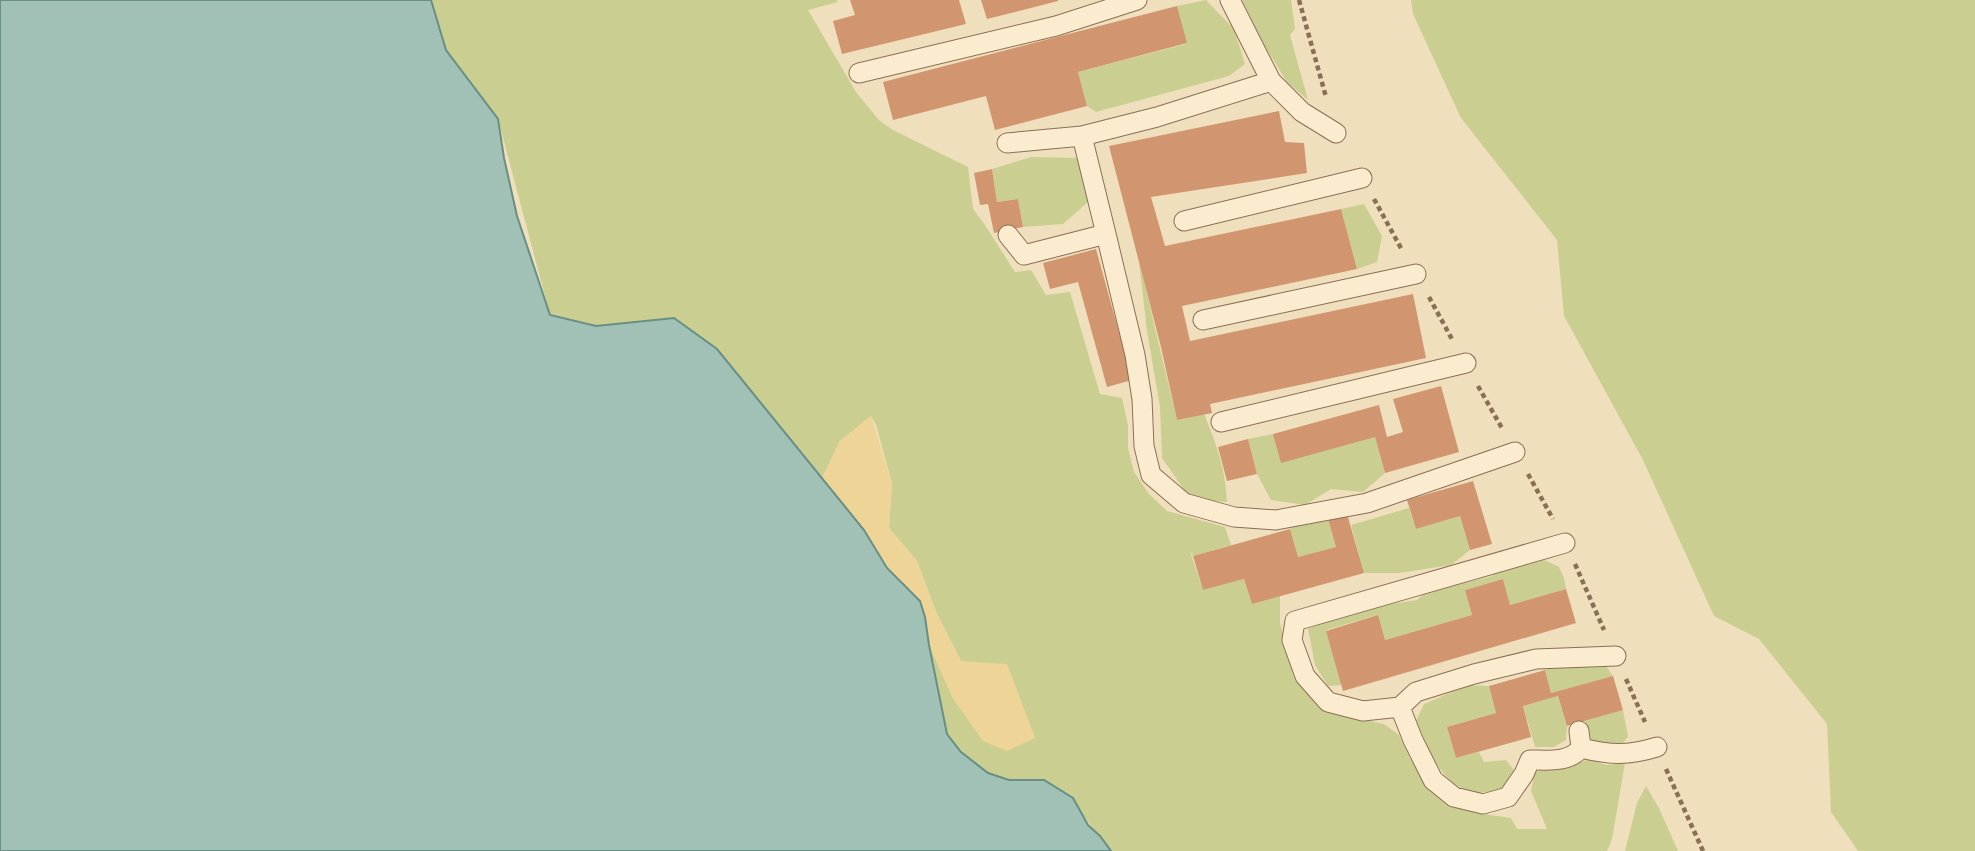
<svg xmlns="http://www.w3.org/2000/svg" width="1975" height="851" font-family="'Crimson Pro',serif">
	<rect width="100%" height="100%" fill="#f0dfbd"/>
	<path fill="#cacf91" d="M426,0H837L838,2L808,10L856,92L879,120L893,130L968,167L973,209L985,225L1015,272L1031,270L1046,295L1070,292L1100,394L1122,398L1128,425V448L1134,472L1149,494L1167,511L1225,527L1231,545L1193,556L1190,551L1203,590L1244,579L1252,604L1280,596V623L1294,677L1336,714L1384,724L1399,735L1410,759L1436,795L1483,814L1511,818L1517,829H1547L1531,791L1535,772L1550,768L1564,769L1589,759L1606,765L1625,763L1612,839L1607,851H1111L1066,794L986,809L947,734L929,645L954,700L961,661L936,612L917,561L889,528L892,483L876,425L871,416L840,441L822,478L717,349L674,318L596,326L550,315L498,119L446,50Z
		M1206,0L1234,29L1245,64L1229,76L1096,112L1087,106L1078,72L1186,44L1177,6Z
		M1242,0H1291L1295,29L1290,35L1308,100L1287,82L1263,43Z
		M1411,0H1975V851H1858L1831,812L1827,724L1759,639L1714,616L1643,460L1564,316L1557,240L1461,118L1413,14Z
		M1031,157L1078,158L1088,202L1063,224L1023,227L1018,199L997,202L992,169Z
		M1364,204L1382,236L1377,262L1357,269L1341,209Z
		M1139,261L1177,420L1204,414C1216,443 1226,470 1227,502L1213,501L1187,494L1162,458L1160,407L1147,331Z
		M1273,434L1375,437L1385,473L1363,492L1331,489L1305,505L1271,500L1257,474L1248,439Z
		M1409,508L1416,529L1460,516L1470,550L1451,565L1399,573H1364L1351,525Z
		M1328,519L1336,547L1298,557L1290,529L1303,521Z
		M1540,558L1559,567L1564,578L1566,589L1510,605L1503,579L1465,590L1472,615L1385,640L1377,615L1326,630L1342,685L1328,686L1315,665L1308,629L1334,618L1371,607L1417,600L1429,589L1461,584L1492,576L1497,568Z
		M1597,653L1613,676L1551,693L1545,670L1550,664Z
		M1468,685L1489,686L1496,713L1447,727L1456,758L1479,752L1484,762L1506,760L1517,774L1505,789C1495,790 1481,794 1472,792C1438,783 1430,748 1416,721L1424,704Z
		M1558,696L1567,726L1566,740L1554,747H1535L1523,706Z
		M1623,710L1628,736L1621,746L1593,745L1585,721Z
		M1646,786L1659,808L1678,851H1625L1637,803Z"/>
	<path fill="#efd498" d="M871,416L892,483L889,528L917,561L936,612L961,661L1007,664L1035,738L1007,751L983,741L954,700L929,645L920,601L887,568L822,478L840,441Z"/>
	<path fill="#a1c1b6" stroke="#688f84" stroke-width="2" d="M0,0H431L446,50L498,119L504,158L517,216L550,315L596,326L674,318L717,349L864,530L887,568L920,601L925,617L929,645L947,734L961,752L988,773L1009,780H1044L1073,798L1088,825L1100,836L1111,851H0Z"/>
	<path fill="#d19570" d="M850,0H959L966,24L842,54L833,21L855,15Z
		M981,0H1058V1L987,19Z
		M1177,6L1187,43L1078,72L1087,106L995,130L986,96L893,120L883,82Z
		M1279,111L1285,142L1304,143L1307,173L1151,197L1165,246L1341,209L1357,269L1182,306L1190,341L1413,294L1426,358L1210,404L1212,413L1177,420L1161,347L1109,146Z
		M992,169L997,202L1018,199L1023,227L994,233L988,204L980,205L974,173Z
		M1096,249L1132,380L1107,387L1078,282L1050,289L1043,263Z
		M1441,386L1459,452L1385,473L1375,437L1281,463L1273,434L1379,405L1387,437L1403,432L1393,399Z
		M1248,439L1257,474L1227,481L1218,447Z
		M1473,481L1492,544L1470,550L1460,516L1416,529L1407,500Z
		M1347,514L1364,573L1252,604L1244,579L1203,590L1193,556L1290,529L1298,557L1336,547L1328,519Z
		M1503,579L1510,605L1566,589L1576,623L1343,691L1326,631L1378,615L1385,640L1472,615L1465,590Z
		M1545,670L1551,693L1613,676L1623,710L1567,726L1558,696L1523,706L1531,737L1456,758L1447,727L1496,713L1489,686Z"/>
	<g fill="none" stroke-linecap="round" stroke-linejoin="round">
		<defs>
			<path id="lane" d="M1230,0L1271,81L1302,112L1336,133
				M859,73L1056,26L1137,0
				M1007,143L1082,136L1157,117L1271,81
				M1184,221L1362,178
				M1106,234L1135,355L1142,399L1144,446L1151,475L1184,503L1234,517L1276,520L1367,503L1515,452
				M1008,235L1024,255L1106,234L1082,136
				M1203,320L1416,274
				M1221,422L1466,363
				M1565,543L1295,621L1292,640L1305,676L1328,702L1363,711L1400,707L1416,692L1474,674L1536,659L1616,656
				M1400,707L1413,740L1433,780L1454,797L1483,804L1508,797L1524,774L1530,760C1548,760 1569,763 1581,748L1579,731
				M1581,748C1610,755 1628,756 1657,747"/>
		</defs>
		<use href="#lane" stroke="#896f55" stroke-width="21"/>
		<path stroke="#896f55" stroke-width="4.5" stroke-dasharray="5 3.5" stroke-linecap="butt" d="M1299,0L1326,97
			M1374,199L1402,250
			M1429,297L1453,341
			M1478,386L1503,430
			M1528,474L1553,519
			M1575,564L1604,630
			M1626,679L1645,722
			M1666,769L1703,851"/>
		<use href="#lane" stroke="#fbecd0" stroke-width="19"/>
	</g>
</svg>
